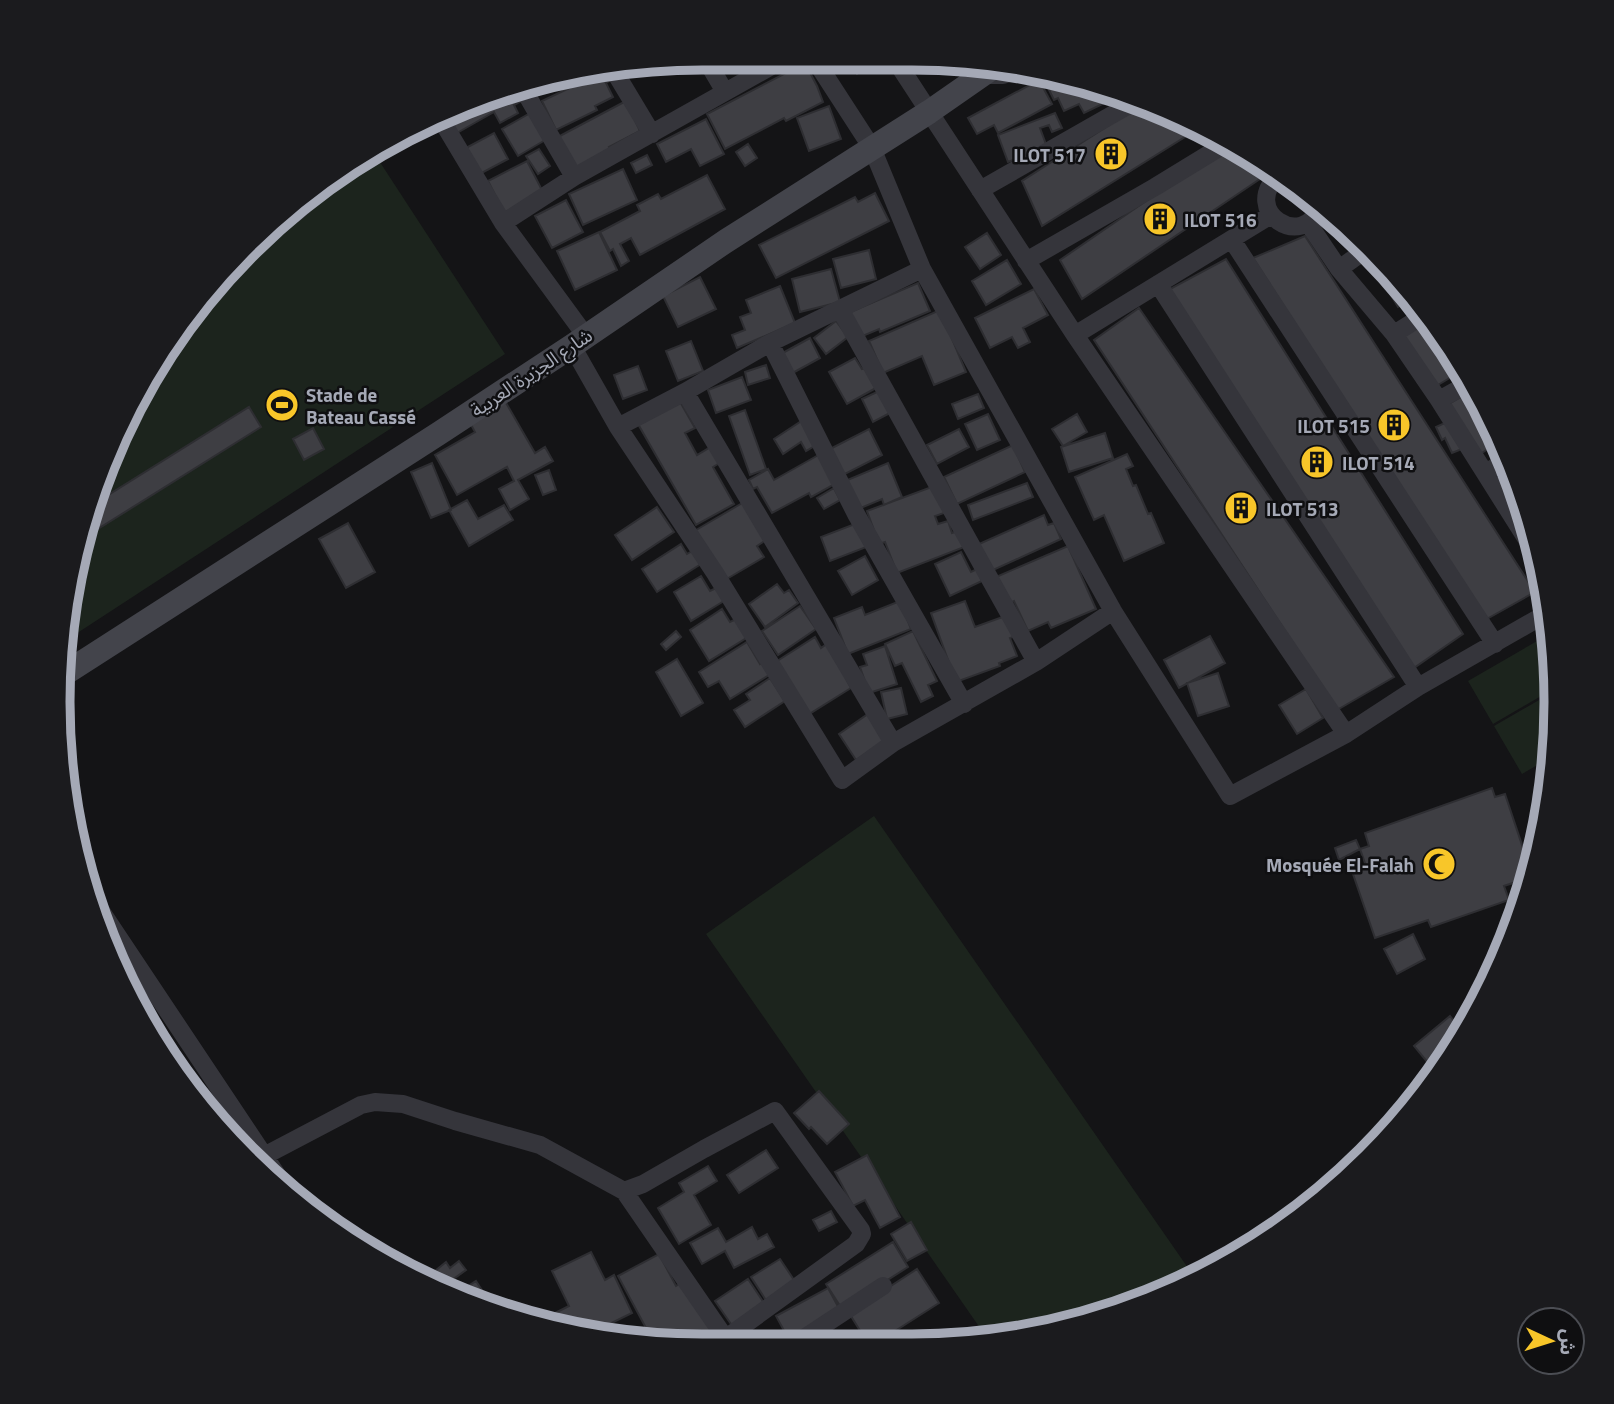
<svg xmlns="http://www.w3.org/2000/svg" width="1614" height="1404" font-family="'Titillium Web','Noto Sans Arabic',sans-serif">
	<rect width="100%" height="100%" fill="#141416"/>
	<path fill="#1c241d" d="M374,153L505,354L62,643L63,617L107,455L191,310L278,217Z
		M1551,633L1553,689L1493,724L1468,681Z
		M1553,692L1555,745L1553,756L1522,774L1494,726Z
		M874,816L1195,1278L1119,1312L987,1338L706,934Z"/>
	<path fill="#3e3e43" stroke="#2e2e32" stroke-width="2" d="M848,61H877L857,74Z
		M805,63L817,86L823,102L786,121L784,118L725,149L707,114Z
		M607,70L613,79L606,83L613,97L595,106L597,110L556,130L542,101Z
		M553,77L557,85L538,95L531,81Z
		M1043,78L1113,99L1084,113L1079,104L1064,111L1058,98L1054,100Z
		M1039,80L1052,104L998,133L994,125L977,134L968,118Z
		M518,86L525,99L514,105L518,113L500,123L494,112L457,133L447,116L465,106Z
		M626,101L640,131L609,147L611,151L574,171L556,138Z
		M829,106L841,139L809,151L797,118Z
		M1139,106L1201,127L1042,226L1022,181Z
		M532,112L547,139L518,156L502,129Z
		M1055,113L1062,128L1052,132L1049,125L1040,128L1047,147L1008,162L998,135Z
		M706,119L724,154L700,166L691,149L666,162L657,144Z
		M494,133L508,159L478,175L464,149Z
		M748,144L757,158L745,166L736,152Z
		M1229,144L1247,155L1260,179L1082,299L1060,260Z
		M539,149L550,166L538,174L526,156Z
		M647,155L652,165L636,173L631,163Z
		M527,161L543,192L504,213L488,181Z
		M623,169L637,200L583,225L569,194Z
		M707,175L725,209L640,255L631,238L620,244L629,261L621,266L613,249L610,251L600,232L640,211L637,205L658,194L661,199Z
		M875,193L889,221L776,278L759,245L855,197L858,202Z
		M566,200L583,232L552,248L535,216Z
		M302,201L309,212L298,221L290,209Z
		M599,232L617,270L575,290L557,251Z
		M987,233L1001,255L980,269L965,247Z
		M1305,236L1535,592L1485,620L1253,258Z
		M869,250L876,279L841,288L833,259Z
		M1374,256L1397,278L1412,299L1398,307L1369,259Z
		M1226,259L1463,634L1411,670L1170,289Z
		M1007,260L1021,284L986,305L972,281Z
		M831,269L840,302L800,312L792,279Z
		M700,277L716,309L678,327L663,296Z
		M918,283L930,311L880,332L879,329L858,338L848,313Z
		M780,286L795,323L737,348L732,335L745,330L740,317L751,313L746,300Z
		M1034,289L1048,315L1023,328L1030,342L1018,348L1012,337L990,348L975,318Z
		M1139,308L1394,677L1337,710L1094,340Z
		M940,310L966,372L934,385L922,356L883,373L869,341Z
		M1427,319L1463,370L1433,388L1401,336Z
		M836,321L848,337L826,354L814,338Z
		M810,338L820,358L789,375L779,355Z
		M691,341L703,371L678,381L666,351Z
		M855,358L862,369L865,368L876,388L847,404L829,372Z
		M766,365L770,378L748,385L745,372Z
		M638,366L647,390L623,399L614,375Z
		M742,377L751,400L716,413L708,390Z
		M1474,389L1498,443L1480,454L1449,404Z
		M879,391L890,413L873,422L862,399Z
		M978,394L984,408L958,419L952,404Z
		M679,400L695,428L685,433L697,455L714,445L723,461L713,467L734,504L696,525L638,424Z
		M505,401L535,453L545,447L553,461L518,480L529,499L510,510L499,489L514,481L507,467L457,495L435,455L475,432L469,421Z
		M249,407L261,427L85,537L94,504Z
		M745,410L766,469L750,475L729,416Z
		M988,414L1000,440L977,450L965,424Z
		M1077,414L1087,432L1063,446L1052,429Z
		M803,420L818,444L806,451L801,442L783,454L774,439Z
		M1449,421L1462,449L1452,453L1445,438L1442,440L1436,427Z
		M313,428L324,449L304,460L293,439Z
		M869,429L882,455L843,475L830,449Z
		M959,429L969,447L937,464L927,445Z
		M1105,433L1113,458L1069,472L1061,447Z
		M1013,445L1025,472L957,504L944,477Z
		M822,453L838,482L811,497L809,493L772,513L757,487L753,489L749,480L768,469L774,480Z
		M1127,454L1133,466L1126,469L1133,486L1136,485L1148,514L1151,513L1164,543L1124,561L1104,515L1094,520L1075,477Z
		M432,463L451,510L431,518L411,472Z
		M888,463L902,497L884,505L882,499L856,510L845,481Z
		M1510,467L1522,495L1527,514L1500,474Z
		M549,470L556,490L543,495L535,475Z
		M1027,483L1033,497L973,520L968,505Z
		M937,485L947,512L935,516L938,524L948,521L952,533L962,530L967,546L897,573L885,542L879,544L867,511Z
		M834,488L840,500L824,509L817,498Z
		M467,500L478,519L504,505L513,520L469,546L449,510Z
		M744,502L766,540L757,546L764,557L725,580L696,530Z
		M657,507L674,532L632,560L615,535Z
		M1044,515L1048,525L1054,523L1061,539L991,571L979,544Z
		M860,522L869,546L830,561L821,537Z
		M348,523L375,572L346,588L319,539Z
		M681,544L687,554L692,551L701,564L657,592L642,569Z
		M1068,546L1096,609L1051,628L1048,622L1028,631L1014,601L1008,604L996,577Z
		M961,552L971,572L977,569L982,581L950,596L935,564Z
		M865,556L878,580L852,595L838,571Z
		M701,576L710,591L716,588L724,601L691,621L674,592Z
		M777,584L784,593L789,590L798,603L765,627L749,604Z
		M900,601L911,629L848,654L834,618L862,607L865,615Z
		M965,601L975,627L1008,615L1016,636L1010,638L1017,656L999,663L1000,666L956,682L931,613Z
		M800,606L816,629L778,655L762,631Z
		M722,609L730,622L736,619L748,637L709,661L690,630Z
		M676,631L681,637L666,650L661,644Z
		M913,631L937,681L928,685L933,696L921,702L902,663L895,666L885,644Z
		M1210,636L1225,663L1179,688L1164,660Z
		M815,637L821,648L828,643L851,688L806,716L774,663Z
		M747,642L760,664L766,660L774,672L730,699L719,681L708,687L699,672Z
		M885,646L897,684L869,693L860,667L867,665L863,654Z
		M677,659L703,703L681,716L656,672Z
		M1218,673L1229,706L1198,716L1187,683Z
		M770,678L785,701L745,727L734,710L750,700L746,694Z
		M901,688L907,714L887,719L881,692Z
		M1306,689L1323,718L1297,734L1279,705Z
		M868,714L886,741L856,760L839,734Z
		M1492,788L1495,797L1505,794L1528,863L1523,865L1528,878L1504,886L1509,900L1431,927L1428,920L1375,938L1352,871L1366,866L1360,849L1369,846L1365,833Z
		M1356,840L1360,849L1339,860L1335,848Z
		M1413,934L1425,959L1397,974L1384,949Z
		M1450,1016L1462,1031L1446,1058L1433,1069L1414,1046Z
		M819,1091L849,1124L827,1144L811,1127L809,1129L794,1113Z
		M766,1150L778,1168L739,1193L727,1175Z
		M867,1155L900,1217L880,1228L865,1200L853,1206L835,1172Z
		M708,1166L717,1181L694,1195L711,1225L679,1244L658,1208L684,1192L679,1183Z
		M831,1211L837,1222L819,1231L813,1220Z
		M911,1222L927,1250L907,1261L891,1234Z
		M752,1227L758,1239L767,1234L774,1247L734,1268L725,1251L702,1264L690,1243L718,1228L726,1242Z
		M893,1242L908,1267L842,1309L826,1284Z
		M591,1252L605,1280L614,1275L632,1313L587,1335L576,1334L543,1324L541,1320L569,1306L552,1271Z
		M659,1254L676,1286L685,1281L718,1343L712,1346L675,1344L684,1338L680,1331L659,1342L653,1341L618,1276Z
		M780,1259L798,1286L769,1305L751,1277Z
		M459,1261L466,1270L445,1285L435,1271L446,1262L450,1268Z
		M917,1269L939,1303L873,1345H869L849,1313Z
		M748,1279L766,1306L733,1327L715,1301Z
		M476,1281L489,1301L482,1305L469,1301L462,1290Z
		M828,1288L841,1312L789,1340L776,1316Z
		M635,1330L639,1340L628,1339L625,1334Z
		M769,1332L779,1345L755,1346L754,1344Z"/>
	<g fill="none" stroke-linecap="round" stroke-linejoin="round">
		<path stroke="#35353b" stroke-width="18" d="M705,58L725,92
			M815,60L872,148L922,269L1113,611L1230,796L1346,734L1418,687L1549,612
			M896,61L1075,335L1346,734
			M613,69L652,134
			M982,75H1003L1019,70
			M521,85L574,177
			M439,116L503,223L585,335
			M1279,175C1239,211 1304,252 1320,206
			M980,190L1131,104
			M503,223L574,177L784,59
			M1308,223L1339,269L1394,334L1439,400L1536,554
			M1232,240L1495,644
			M1026,261L1155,187L1227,143
			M1339,269L1367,249
			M1158,284L1418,687
			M840,309L1036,662
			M1394,334L1424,315
			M1075,335L1271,215
			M770,343L856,514L964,704
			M572,346L618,427L715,573L842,780L893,743L1036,662L1113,611
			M1439,400L1471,382
			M618,427L685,392
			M1486,473L1506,460
			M893,743L685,392L770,343L922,269
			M89,893L283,1184
			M215,1122L232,1109
			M264,1156L361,1105L375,1102L403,1104L455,1121L540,1145L624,1191L643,1184L704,1149L775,1111L861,1230L862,1234L856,1244L715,1346
			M624,1191L726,1339
			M792,1346L883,1286"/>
		<path stroke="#43444b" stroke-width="24" d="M61,676L438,434L572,346L726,241L929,112L998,64"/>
	</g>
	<defs>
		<symbol id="building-disc" viewBox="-11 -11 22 22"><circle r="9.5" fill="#f8c629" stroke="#0f0f11"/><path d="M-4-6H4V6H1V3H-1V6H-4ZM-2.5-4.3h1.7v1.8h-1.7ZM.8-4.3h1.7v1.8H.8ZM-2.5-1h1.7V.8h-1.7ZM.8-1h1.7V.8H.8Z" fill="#111"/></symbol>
		<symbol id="stadium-disc" viewBox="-11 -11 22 22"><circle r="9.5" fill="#f8c629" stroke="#0f0f11"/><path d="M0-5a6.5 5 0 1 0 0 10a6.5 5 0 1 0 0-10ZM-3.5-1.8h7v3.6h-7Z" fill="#111"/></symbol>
		<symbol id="mosque-disc" viewBox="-11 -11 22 22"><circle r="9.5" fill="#f8c629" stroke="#0f0f11"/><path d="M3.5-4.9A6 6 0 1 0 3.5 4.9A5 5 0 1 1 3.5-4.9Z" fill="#111"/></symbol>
	</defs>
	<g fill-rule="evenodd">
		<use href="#building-disc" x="1092" y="135" width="38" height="38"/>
		<use href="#building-disc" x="1141" y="200" width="38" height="38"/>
		<use href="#stadium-disc" x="263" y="386" width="38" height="38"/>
		<use href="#building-disc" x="1375" y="406" width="38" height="38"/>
		<use href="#building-disc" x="1298" y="443" width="38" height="38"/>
		<use href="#building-disc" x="1222" y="489" width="38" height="38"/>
		<use href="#mosque-disc" x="1420" y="845" width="38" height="38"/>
	</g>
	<g text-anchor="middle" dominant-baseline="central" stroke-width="5" stroke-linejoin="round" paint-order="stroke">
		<g font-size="19" font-weight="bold" fill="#a5a9b6" stroke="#0f0f11" text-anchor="start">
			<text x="1086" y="154" text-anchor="end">ILOT 517</text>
			<text x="1184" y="219">ILOT 516</text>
			<text x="306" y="394">Stade de<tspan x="306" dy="22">Bateau Cassé</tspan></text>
			<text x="1370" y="425" text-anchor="end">ILOT 515</text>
			<text x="1342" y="462">ILOT 514</text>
			<text x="1266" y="508">ILOT 513</text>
			<text x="1414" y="864" text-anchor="end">Mosquée El-Falah</text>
		</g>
		<g font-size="19" fill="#a5a9b6" stroke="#0f0f11">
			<text transform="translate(531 372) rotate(-34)">شارع الجزيرة العربية</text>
		</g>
	</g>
	<path d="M0 0H1614V1404H0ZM702 70H912A632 632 0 0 1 1544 702V702A632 632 0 0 1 912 1334H702A632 632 0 0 1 70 702V702A632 632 0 0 1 702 70Z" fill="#1b1b1e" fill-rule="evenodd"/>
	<path fill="none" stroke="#a5a9b6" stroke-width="9" d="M702 70H912A632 632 0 0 1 1544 702V702A632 632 0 0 1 912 1334H702A632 632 0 0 1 70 702V702A632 632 0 0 1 702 70Z"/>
	<g transform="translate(1551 1341) rotate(94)"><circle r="33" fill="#0f0f11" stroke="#4b4d53" stroke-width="2"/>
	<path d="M0-5L12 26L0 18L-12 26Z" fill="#f8c629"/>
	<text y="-10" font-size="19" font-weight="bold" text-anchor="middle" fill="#a5a9b6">ش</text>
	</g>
</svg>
